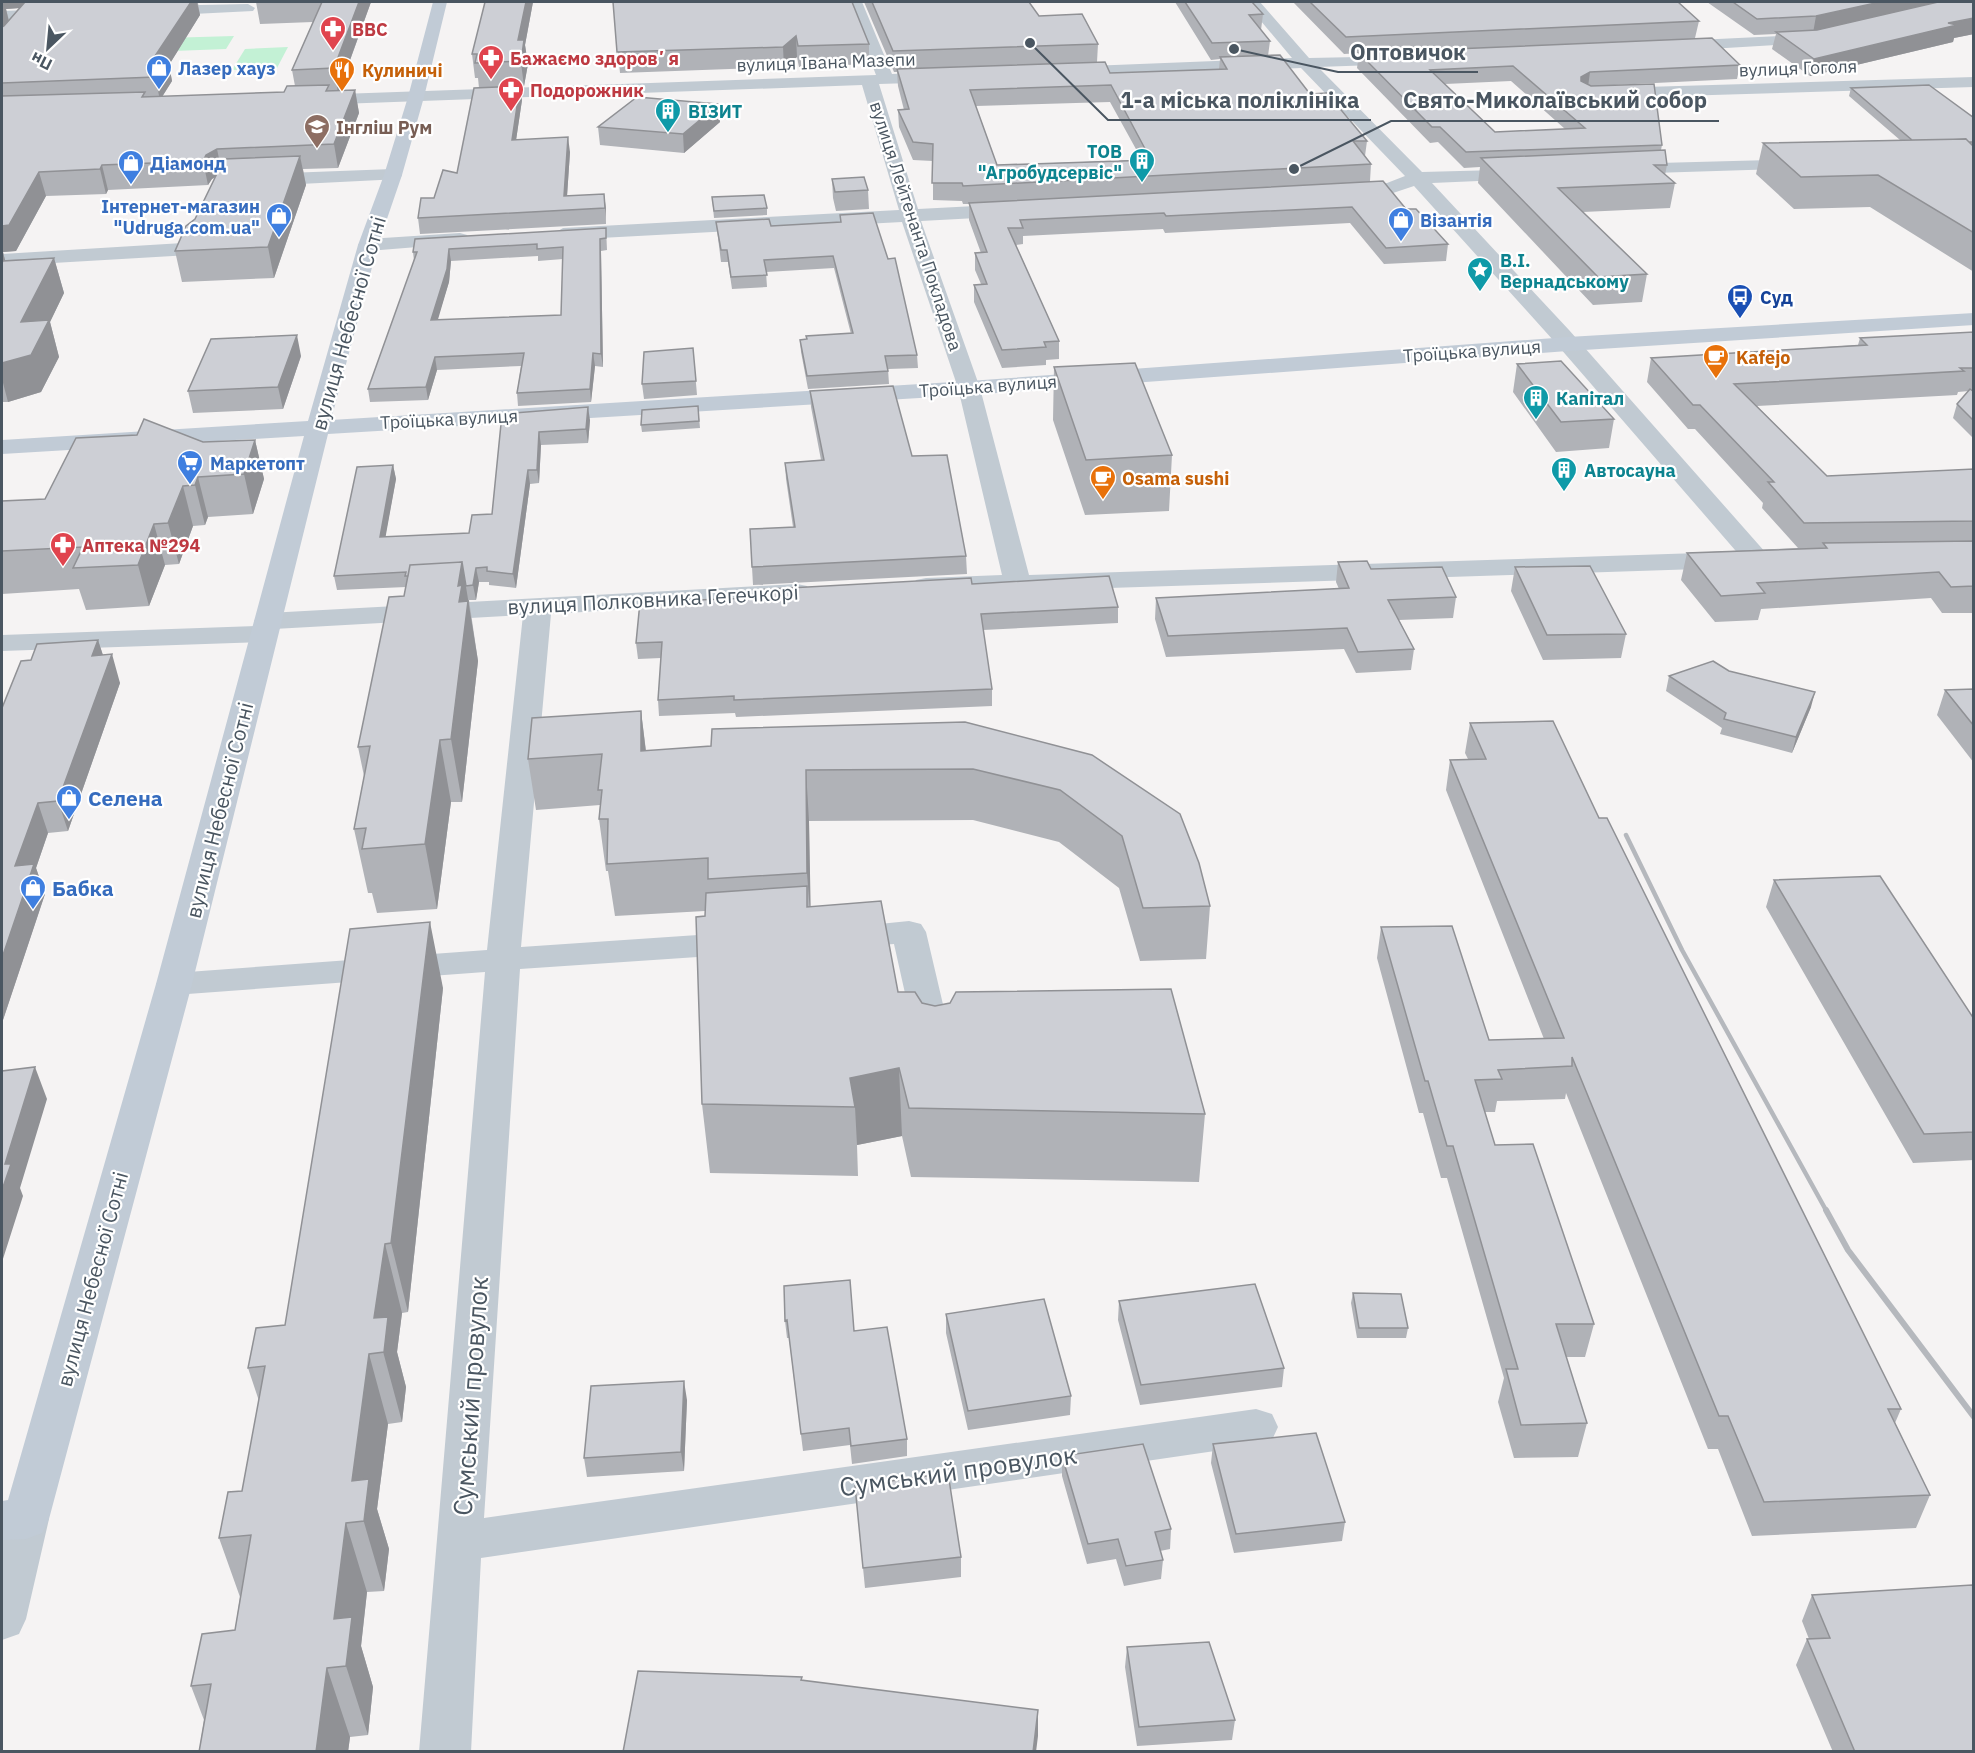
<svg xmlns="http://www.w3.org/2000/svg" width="1975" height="1753" font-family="'IBM Plex Sans',sans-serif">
	<rect width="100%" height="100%" fill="#f5f3f3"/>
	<path fill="#c3f1d5" d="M234,36L226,49L121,53L131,39Z
		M288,47L277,68L232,70L245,49Z"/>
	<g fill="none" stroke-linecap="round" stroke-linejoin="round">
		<path fill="#c1cad2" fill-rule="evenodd" d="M848,2H862L892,74L944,72L952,77L944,82L879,84L918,209L1014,204L1024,210L1014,216L921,221L980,388L1029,575L1729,552L1738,554L1742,560L1738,566L1729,568L926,594L916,592L913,586L916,580L926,578L1002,575L958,388L902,222L563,240L553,234L563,228L899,210L862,85L312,105L304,100L312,95L876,75Z
			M1245,2H1260L1309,58L1408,56L1410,59L1408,62L1402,64L1318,67L1422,172L1532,169L1534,173L1532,177L1525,179L1432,183L1569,330L1766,553L1770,559L1766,565L1757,567L1748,565L1553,340L1414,186L1390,194L1338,195L1336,191L1338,187L1387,183L1405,176L1301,68L1064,77L1056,72L1064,67L1292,58Z
			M248,4L255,8L253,11L153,16L145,11L153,6Z
			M57,9L62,11L65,14L62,17L2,20V11Z
			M1819,34L1825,36L1827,39L1825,42L1676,51L1668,46L1676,41Z
			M1974,77V87L1611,98L1603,93L1611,88Z
			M1804,159L1810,160L1813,164L1810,168L1621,174L1612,169L1621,164Z
			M393,169L402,175L400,179L260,186L251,180L260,174Z
			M202,217L212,223L197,253L190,255L2,266V254L183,243L195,219Z
			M460,233L467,235L470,239L467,243L368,251L361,249L358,245L361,241L368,239Z
			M797,584L807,586L811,592L807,598L551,614L521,947L742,932L754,935L759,943L754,951L742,954L520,969L484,1518L1256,1409L1272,1414L1278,1427L1272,1440L1256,1445L481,1558L471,1752H419L485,972L174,995L162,992L156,984L162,976L174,973L487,950L523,615L274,629L278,634L274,640L264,642L2,651V635L257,626L254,621L258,615L268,613Z
			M909,921L921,924L926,932L953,1047L948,1056L935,1059L922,1056L917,1047L894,944L842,948L830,945L825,937L830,929Z
			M26,1499L42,1505L49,1519L26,1619L19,1634L2,1640V1524L10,1505Z"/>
		<path fill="#c1cbd6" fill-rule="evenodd" d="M433,2H447L424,97L402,175L378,245L331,420L969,381L1568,337L1974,313V325L1568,351L969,395L328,434L192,984L49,1519L42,1533L26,1539L2,1540V1501L8,1500L156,984L304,436L2,454V440L308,421L358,245L384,175L408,97Z"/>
		<path stroke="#b5b8bd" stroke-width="4.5" d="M1626,835L1682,950L1827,1212"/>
		<path stroke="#b5b8bd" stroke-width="6" d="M1826,1210L1848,1250L1974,1417"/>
	</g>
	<path fill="#b0b2b7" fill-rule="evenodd" d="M2,2H209L208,3H198L200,15L169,65L172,81L162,97L284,92L295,86L292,70L313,22L260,24L256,2H371L339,91L355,90L359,113L338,168L303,169L306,185L274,278L182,282L175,251L195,219L216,177L212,179L208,185L108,190L106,194L46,196L16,251L3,252L5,260L54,258L64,293L50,322L59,357L41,392L8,402H2ZM19,8L9,20L6,9Z
		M485,2H533L525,45L528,64L524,86L479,88L478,78H475L472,54Z
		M613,2L869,44V64L799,67L797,57L784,67L620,73Z
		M864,2H1029L1039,16L1098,44L1097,62L1110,73L1219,69L1220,59L1211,60L1175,2H1254V4L1263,14L1261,30L1270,41L1268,56L1310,94L1367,141L1365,156L1371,164L1370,181L1406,209L1448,244L1446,261L1384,264L1350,223L1165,233L1163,229L1023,236V244L1016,245L1059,341V359L1046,360V365L1002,368L974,302V285L981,284L975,270V253H981L969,220V204H963L962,201L933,200V161L913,160L899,127L898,110H904L898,86L897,72H894ZM1110,102L1142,160L997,165L976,106Z
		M1293,2H1678L1699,21L1695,38L1740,65L1737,79L1614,85L1662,145L1661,150L1667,165L1665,175L1675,183L1670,208L1583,212L1647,274L1642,302L1593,305L1478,183L1480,167L1464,168L1438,142L1430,143L1357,68L1359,53L1344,54ZM1511,81L1565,129L1495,132L1445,84Z
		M1707,2H1974V34L1954,38L1953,42L1810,76L1772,49L1776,34L1754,35Z
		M1851,88L1974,118V272L1870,207L1794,209L1756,174L1763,143L1900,140L1849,96Z
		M522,100L516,140L570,152L567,196L604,194L606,224L420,234L418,218L434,198Z
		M720,122L684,153L600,145L598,127Z
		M832,179L868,190L869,209L836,211L833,198Z
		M712,197L767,208V215L714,218Z
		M840,215L917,355L918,368L888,369L889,384L808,389L801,352L800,340L851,334L834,268L766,272L767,287L732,289L728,262H721L716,222L771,226L840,222Z
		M606,228L607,250L601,251L603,367L595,366L591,402L518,406L517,393L521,366L437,370L428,400L370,402L368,389L414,261L413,252ZM538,256V261L563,259L561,315L437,320L449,282L451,261Z
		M1974,332V391H1972L1974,392V439L1953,418L1957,404L1969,391L1958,392L1957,395L1757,406L1827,476L1974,469V613H1942L1931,598L1761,609L1758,620L1715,622L1681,580L1687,553L1798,548L1762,508L1763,503L1695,429H1688L1647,382L1651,358L1858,345L1860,338Z
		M693,348L697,395L644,399L642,384Z
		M301,356L283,409L193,413L188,391Z
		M1517,364L1614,419L1609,448L1556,452L1513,392Z
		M1054,367L1172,455L1169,511L1085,515L1053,420Z
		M810,391L912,456L966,556L967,574L753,585L752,567L793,527L786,479L785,463L821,460L811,407Z
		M698,406L700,428L642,432L641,425Z
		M502,414L590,420L588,443L541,445L539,483L530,484L516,588L489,585V582H479L476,600H469L478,661L462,802H451L437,909L377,913L372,893H368L354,829L364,776L358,747L404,596L406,587L337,590L334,576L393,465L396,479L385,537L469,533L492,514Z
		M255,440L264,479L253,514L208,517L205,525L193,526L179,564L165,565L149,606L86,610L79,589L2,594V501L45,499L203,442Z
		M1338,562L1371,569L1456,597L1453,618L1399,620L1414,649L1411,670L1356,673L1344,649L1166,657L1155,619L1156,598L1339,589L1336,582Z
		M1515,567L1626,634L1621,658L1543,660L1511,591Z
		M972,584L1118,607V623L983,630L992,689V706L736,717L735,713L659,716L658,700L661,658L638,659L636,643L753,598Z
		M98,640L103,655L120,683L68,831L48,833L36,868L45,894L2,1023V708L31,660Z
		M1729,671L1811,707L1792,753L1720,734L1722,728L1666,691L1669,676Z
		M1974,689V763L1937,715L1945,690Z
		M641,711L646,751L1092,755L1210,906L1206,959L1140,961L1119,888L1059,842L973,820L809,821L810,907L898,992L922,1003L1205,1114L1199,1182L911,1177L902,1136L857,1145L858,1176L710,1173L702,1104L705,911L615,916L608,871H606L599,819L600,805L536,810L528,759Z
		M1470,723L1599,818L1901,1409L1895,1423L1930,1495L1916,1528L1752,1536L1718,1449H1708L1566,1093L1565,1099L1497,1101L1495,1112H1485L1495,1145L1594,1324L1585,1357H1566L1587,1423L1578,1457L1514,1458L1498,1402L1504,1378L1447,1178H1441L1423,1113H1419L1377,958L1381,927L1489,1040L1544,1039L1446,790L1450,760L1468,759L1465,753Z
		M1774,880L1974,1019V1160L1913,1163L1766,907Z
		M443,988L408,1312L402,1313L397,1352L406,1387L402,1422L388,1424L377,1509L389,1549L384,1591L367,1592L361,1646L373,1687L368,1735L350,1737L348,1752H199L204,1720L191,1686L235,1630L240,1597L219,1538L242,1491L259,1401L248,1368L285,1325Z
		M1353,1293L1408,1328L1406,1338H1357L1351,1303Z
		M1119,1301L1284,1368L1282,1387L1140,1405L1118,1320Z
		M946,1314L1071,1396L1070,1415L968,1430L946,1333Z
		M785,1321L854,1331L907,1439V1456L852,1464L850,1445L803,1451L789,1338H787Z
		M687,1400L684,1471L587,1477L584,1458Z
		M1213,1444L1345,1522L1342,1541L1234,1553L1211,1463Z
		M1062,1456L1171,1529L1170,1549L1160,1551L1163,1560L1161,1579L1124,1586L1116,1559L1087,1564L1062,1476Z
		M855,1486L961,1557V1577L865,1588Z
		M1812,1595L1974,1752H1833L1796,1665L1807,1639H1809L1802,1621Z
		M1127,1647L1235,1720L1232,1740L1137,1746L1125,1667Z"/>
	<path fill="#909195" d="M2,2H27L21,8L6,9L9,22L2,32Z
		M191,2H197L200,15L169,65L172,81L160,100L155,77L153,59Z
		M359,2H371L338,93L334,68Z
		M526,2H533L525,45L528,64L524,86L518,40Z
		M1880,2H1947L1813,33L1816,16Z
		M1974,18V34L1954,38L1953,42L1810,76L1814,59L1948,23Z
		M796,36L797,57L784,67L783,47Z
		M1590,72L1588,87L1579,92L1581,77Z
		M520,86L522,100L514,154L512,140Z
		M355,90L359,113L338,168L334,144Z
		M719,104L720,122L684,153L683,134Z
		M568,137L570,152L566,211L564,196Z
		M217,149L222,173L212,179L208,185L203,161L206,155Z
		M300,156L306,185L274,278L268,247Z
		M102,165L108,190L106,194L100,169Z
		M39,172L46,196L16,251L3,252L7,268L2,277V226Z
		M604,194L606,209V224L605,208Z
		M600,239L601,251L603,367L601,354Z
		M449,249L451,261L449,282L434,333L431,320Z
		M54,258L64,293L50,322L59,357L41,392L8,402L2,379V363L21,322Z
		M297,335L301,356L283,409L278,387Z
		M593,353L595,366L591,402L590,389Z
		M435,357L437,370L428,400L426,387Z
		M588,407L590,420L588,443L586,429Z
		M539,432L541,445L539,483L537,470Z
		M255,440L264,479L253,514L244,474Z
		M393,465L396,479L383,551L380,537Z
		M528,470L530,484L516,588L513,574Z
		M198,477L208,517L205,525L195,485Z
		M183,486L193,526L179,564L168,523Z
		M154,524L165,565L149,606L138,565Z
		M462,562L478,661L462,802L451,739L459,602L458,586Z
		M476,568L479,582L476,600L473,585Z
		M98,640L107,668L112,654L120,683L68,831L58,801L92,656Z
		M1815,692L1811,707L1792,753L1796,737Z
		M641,711L647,761L641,751Z
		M440,740L451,802L437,909L425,844Z
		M806,770L809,821L811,925L807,873Z
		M38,803L48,833L36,868L45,894L2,1023V958L15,866Z
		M430,922L443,988L408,1312L391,1243Z
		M35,1067L47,1099L20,1188L23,1196L2,1262V1190L5,1164Z
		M899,1068L902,1136L857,1145L855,1107L850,1078Z
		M385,1244L402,1313L397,1352L406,1387L402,1422L374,1318Z
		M369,1354L388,1424L377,1509L389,1549L384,1591L352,1481Z
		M684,1381L687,1400L684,1471L681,1452Z
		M346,1523L367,1592L361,1646L373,1687L368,1735L346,1666L334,1619Z
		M327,1668L350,1737L348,1752H316Z
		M1038,1710V1736L1036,1752H1033Z"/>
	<path fill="#cdcfd5" stroke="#909195" stroke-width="1.5" fill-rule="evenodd" d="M25,2H191L153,59H167L155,77L2,83V27L4,26Z
		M322,2H359L334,68L292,70Z
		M485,2H526L518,40H524L521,61L475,63L477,54H472Z
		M613,2H852L869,44L798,46L796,36L783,47L617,52Z
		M872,2H1029L1039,16L1082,14L1098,44L893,51Z
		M1185,2H1252L1263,14L1249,15L1270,41L1212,43Z
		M1310,2H1678L1699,21L1346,37Z
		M1733,2H1880L1816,16L1757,19Z
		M1938,2H1974V18L1948,23L1957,25L1814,59L1776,32L1817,30Z
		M1712,38L1740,65L1590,72L1581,77V81L1591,86L1654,84L1662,145L1466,152L1440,127H1432L1359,53ZM1513,66L1585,128L1495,132L1430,70Z
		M1280,55L1310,94L1327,93L1367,141H1353L1371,164L963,186L962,183H932L933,144L913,142L898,110L909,109L897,69L1105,62L1110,73L1227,69L1220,57ZM1111,85L1151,160L997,165L970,90Z
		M329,85L326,91L355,90L334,144L217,149L206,155L203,161L102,165L100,169L39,172L9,225L2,226V96L145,92L142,97L284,92L287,86Z
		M1929,85L1974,118V142H1969L1966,139L1912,140L1851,88Z
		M520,86L512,140L568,137L564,196L604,194L605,208L418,218L421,198H434L443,170L457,173L474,88Z
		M637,97L719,104L683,134L598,127Z
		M1966,139L1974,147V233L1878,175L1801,177L1763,143Z
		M1665,150L1667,165H1654L1675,183L1558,188L1647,274L1598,277L1481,158Z
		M300,156L268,247L175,251L186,226L195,219L224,159Z
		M864,177L868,190L835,192L832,179Z
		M1383,181L1406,209H1416L1448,244L1386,248L1352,207L1166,216L1164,213L1020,220L1023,228H1008L1059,341L1044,342L1046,347L1002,350L974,285L987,284L975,253L987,252L969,203Z
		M764,195L767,208L714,211L712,197Z
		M873,213L888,259L895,258L917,355L885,356L888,371L807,376L800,340L807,339L806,336L853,333L833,256L764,260L767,275L731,277L727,250H721L716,222L769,219L771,226L841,222L840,215Z
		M606,228V238L600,239L601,354L593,353L590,389L517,393L524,353L435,357L426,387L368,389L417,252H413L415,239ZM537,244V249L563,247L561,315L431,320L447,269L449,249Z
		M54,258L21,322L49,320L31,355L2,363V263L3,261Z
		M1974,332V368H1960L1964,371L1734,384L1827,476L1974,469V521L1804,523L1768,482H1774L1700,405H1693L1651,358L1867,345L1860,338Z
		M297,335L278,387L188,391L211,339Z
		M693,348L696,381L642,384L644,352Z
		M1561,361L1614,419L1561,422L1517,364Z
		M1135,363L1172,455L1086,460L1054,367Z
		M893,386L912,456L947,455L966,556L752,567L750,529L795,527L785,463L824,460L810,391Z
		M1970,389L1974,392V421L1957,404Z
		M698,406L699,421L641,425L642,410Z
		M588,407L586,429L539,432L537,470H528L513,574L487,571V567L476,568L473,585L466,586L462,562L410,565L408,576H405L406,572L334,576L357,467L393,465L380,537L469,533L472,515L492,514L502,414Z
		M144,419L203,442L255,440L244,474L198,477L195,485L183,486L168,523L154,524L138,565L73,568L83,547L2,551V501L45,499L76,438L137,435Z
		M1974,541V586L1951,587L1939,572L1757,583L1765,593L1721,596L1687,553L1827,548L1823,543Z
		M1367,561L1371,569L1442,567L1456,597L1388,600L1414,649L1358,652L1347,628L1168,636L1156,598L1349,588L1338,562Z
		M462,562L458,586L462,585L459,602L468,601L451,739L440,740L425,844L362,849L366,828L354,829L370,746L358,747L389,597L404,596L410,565Z
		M1590,566L1626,634L1547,635L1515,567Z
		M1109,576L1118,607L981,614L992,689L734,700V696L658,700L662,642L636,643L640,602L753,598V590L971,578L972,584Z
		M98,640L92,656L112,654L58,801L38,803L15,866L34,864L2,958V708L21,661L31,660L37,644Z
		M1713,661L1729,671L1815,692L1796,737L1724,719L1726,713L1669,676Z
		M1974,689V726L1945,690Z
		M641,711V751L711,746L712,729L965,722L1092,755L1180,814L1199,863L1210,906L1143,908L1122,836L1060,790L973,769L806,770L807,873L708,879V858L607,864L608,819H599L602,790H598L602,754L528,759L532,718Z
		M1553,721L1599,818H1607L1901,1409H1888L1930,1495L1764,1502L1728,1416H1719L1572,1057V1066L1498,1070L1502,1079L1475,1080L1495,1145L1533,1144L1594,1324H1556L1587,1423L1521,1425L1506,1369H1518L1453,1146H1447L1428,1081H1425L1381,927L1452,926L1489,1040L1564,1038L1450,760L1486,759L1470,723Z
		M1880,876L1974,1019V1132L1924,1134L1774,880Z
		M807,886V907L881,901L898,992H915L922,1003L935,1006L950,1003L956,992L1171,989L1205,1114L909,1108L899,1068L850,1078L855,1107L702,1104L696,917L705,916L706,893Z
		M430,922L391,1243L385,1244L374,1318L388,1317L384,1352L369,1354L352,1481L369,1479L364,1521L346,1523L334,1619L352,1617L346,1666L327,1668L316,1752H199L211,1684L191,1686L202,1634L235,1630L251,1535L219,1538L228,1492L242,1491L265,1366L248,1368L256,1328L285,1325L350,929Z
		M35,1067L5,1164H11L2,1190V1071Z
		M850,1280L854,1331L887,1327L907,1439L851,1446L849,1428L801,1434L787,1320L785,1321L784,1286Z
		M1255,1284L1284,1368L1141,1385L1119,1301Z
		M1353,1293L1401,1294L1408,1328H1359Z
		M1044,1299L1071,1396L968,1411L946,1314Z
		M684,1381L681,1452L584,1458L591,1386Z
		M1316,1433L1345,1522L1236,1534L1213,1444Z
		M1143,1444L1171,1529L1155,1532L1163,1560L1126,1566L1118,1539L1088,1544L1062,1456Z
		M948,1473L961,1557L863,1568L855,1486Z
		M1972,1585L1974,1588V1752H1855L1807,1639L1830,1638L1812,1595Z
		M1209,1642L1235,1720L1139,1727L1127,1647Z
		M638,1671L802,1677L801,1680L1038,1710L1033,1752H623Z"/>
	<defs>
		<symbol id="pharmacy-pin" viewBox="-11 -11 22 30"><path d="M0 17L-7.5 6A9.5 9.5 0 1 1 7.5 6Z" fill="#e0444e" stroke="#fff"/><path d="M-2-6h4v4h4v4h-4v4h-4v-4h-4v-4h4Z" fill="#fff"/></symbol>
		<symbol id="shop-pin" viewBox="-11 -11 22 30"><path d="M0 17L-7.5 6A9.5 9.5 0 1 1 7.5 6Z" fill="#3f7fe0" stroke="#fff"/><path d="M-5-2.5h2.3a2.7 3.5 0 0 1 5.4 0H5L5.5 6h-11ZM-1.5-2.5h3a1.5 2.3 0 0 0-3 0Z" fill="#fff"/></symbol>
		<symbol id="restaurant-pin" viewBox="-11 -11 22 30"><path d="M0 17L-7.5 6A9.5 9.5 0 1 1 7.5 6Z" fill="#e8710a" stroke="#fff"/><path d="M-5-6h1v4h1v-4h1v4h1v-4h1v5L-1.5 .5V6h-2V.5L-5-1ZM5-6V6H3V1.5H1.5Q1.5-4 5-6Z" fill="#fff"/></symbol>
		<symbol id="building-pin" viewBox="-11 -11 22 30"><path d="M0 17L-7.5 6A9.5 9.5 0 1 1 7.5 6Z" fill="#0f9aa8" stroke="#fff"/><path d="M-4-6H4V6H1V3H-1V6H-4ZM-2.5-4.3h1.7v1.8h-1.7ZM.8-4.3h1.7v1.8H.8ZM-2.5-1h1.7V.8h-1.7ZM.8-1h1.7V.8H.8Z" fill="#fff"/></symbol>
		<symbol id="school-pin" viewBox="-11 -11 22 30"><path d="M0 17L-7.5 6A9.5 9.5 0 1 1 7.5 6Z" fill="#8d6e63" stroke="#fff"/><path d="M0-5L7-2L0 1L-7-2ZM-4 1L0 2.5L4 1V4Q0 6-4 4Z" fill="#fff"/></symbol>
		<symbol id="sight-pin" viewBox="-11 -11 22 30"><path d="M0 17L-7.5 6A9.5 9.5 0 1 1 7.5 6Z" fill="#0f9aa8" stroke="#fff"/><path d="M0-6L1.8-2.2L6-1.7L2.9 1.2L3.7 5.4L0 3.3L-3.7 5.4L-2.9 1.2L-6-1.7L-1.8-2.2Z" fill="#fff"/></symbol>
		<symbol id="bus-pin" viewBox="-11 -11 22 30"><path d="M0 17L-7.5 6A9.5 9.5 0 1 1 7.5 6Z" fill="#1a4fb4" stroke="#fff"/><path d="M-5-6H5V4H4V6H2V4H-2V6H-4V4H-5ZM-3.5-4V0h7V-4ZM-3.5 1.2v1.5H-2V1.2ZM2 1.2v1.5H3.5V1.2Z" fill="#fff"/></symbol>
		<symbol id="cafe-pin" viewBox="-11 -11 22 30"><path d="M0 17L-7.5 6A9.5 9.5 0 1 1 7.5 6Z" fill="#e8710a" stroke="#fff"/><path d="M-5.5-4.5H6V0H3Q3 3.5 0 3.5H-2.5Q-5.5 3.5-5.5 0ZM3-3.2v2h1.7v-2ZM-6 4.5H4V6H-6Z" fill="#fff"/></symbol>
		<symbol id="supermarket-pin" viewBox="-11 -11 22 30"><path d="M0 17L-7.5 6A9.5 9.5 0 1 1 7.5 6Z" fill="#3f7fe0" stroke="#fff"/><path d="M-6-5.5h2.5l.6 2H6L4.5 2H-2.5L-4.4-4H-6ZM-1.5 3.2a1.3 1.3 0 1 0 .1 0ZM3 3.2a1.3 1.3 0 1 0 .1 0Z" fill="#fff"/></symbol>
	</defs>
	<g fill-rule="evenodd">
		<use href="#pharmacy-pin" x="318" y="14" width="30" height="40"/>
		<use href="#pharmacy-pin" x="476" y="43" width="30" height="40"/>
		<use href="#shop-pin" x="144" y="53" width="30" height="40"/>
		<use href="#restaurant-pin" x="327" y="55" width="30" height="40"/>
		<use href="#pharmacy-pin" x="496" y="75" width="30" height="40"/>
		<use href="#building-pin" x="653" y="96" width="30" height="40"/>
		<use href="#school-pin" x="302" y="112" width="30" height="40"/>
		<use href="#building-pin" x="1127" y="146" width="30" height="40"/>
		<use href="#shop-pin" x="116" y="148" width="30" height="40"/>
		<use href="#shop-pin" x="264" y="201" width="30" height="40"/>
		<use href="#shop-pin" x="1386" y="205" width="30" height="40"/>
		<use href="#sight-pin" x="1465" y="255" width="30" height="40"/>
		<use href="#bus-pin" x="1725" y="282" width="30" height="40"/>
		<use href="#cafe-pin" x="1701" y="342" width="30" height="40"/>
		<use href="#building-pin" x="1521" y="383" width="30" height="40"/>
		<use href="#supermarket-pin" x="175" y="448" width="30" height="40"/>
		<use href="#building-pin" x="1549" y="455" width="30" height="40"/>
		<use href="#cafe-pin" x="1088" y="463" width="30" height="40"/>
		<use href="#pharmacy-pin" x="48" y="530" width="30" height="40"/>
		<use href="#shop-pin" x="54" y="783" width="30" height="40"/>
		<use href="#shop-pin" x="18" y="873" width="30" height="40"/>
	</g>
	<g text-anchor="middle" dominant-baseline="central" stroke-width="4.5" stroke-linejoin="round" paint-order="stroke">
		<g font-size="18" font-weight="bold" fill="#be3a42" stroke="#fff" text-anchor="start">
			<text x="352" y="29">ВВС</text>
			<text x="510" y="58">Бажаємо здоровʼя</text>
			<text x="530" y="90">Подорожник</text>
			<text x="82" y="545">Аптека №294</text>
		</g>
		<g font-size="18" fill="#4a5661" stroke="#fff">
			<text transform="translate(826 62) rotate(-2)">вулиця Івана Мазепи</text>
			<text transform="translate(1798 68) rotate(-2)">вулиця Гоголя</text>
			<text transform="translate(916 226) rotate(72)">вулиця Лейтенанта Покладова</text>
			<text transform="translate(1472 351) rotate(-4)">Троїцька вулиця</text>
			<text transform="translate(988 386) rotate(-4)">Троїцька вулиця</text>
			<text transform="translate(449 419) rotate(-3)">Троїцька вулиця</text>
		</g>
		<g font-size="18" font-weight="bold" fill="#366cbe" stroke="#fff" text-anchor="start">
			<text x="178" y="68">Лазер хауз</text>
			<text x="150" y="163">Дiамонд</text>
			<text x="260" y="206" text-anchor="end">Iнтернет-магазин<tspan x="260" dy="21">"Udruga.com.ua"</tspan></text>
			<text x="1420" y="220">Візантія</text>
			<text x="210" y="463">Маркетопт</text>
		</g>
		<g font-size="18" font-weight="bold" fill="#c56008" stroke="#fff" text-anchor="start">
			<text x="362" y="70">Кулиничі</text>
			<text x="1736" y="357">Kafejo</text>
			<text x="1122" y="478">Osama sushi</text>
		</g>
		<g font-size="18" font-weight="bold" fill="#0d838f" stroke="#fff" text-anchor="start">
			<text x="688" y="111">ВІЗИТ</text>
			<text x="1122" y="151" text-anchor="end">ТОВ<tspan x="1122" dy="21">"Агробудсервіс"</tspan></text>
			<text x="1500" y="260">В.І.<tspan x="1500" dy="21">Вернадському</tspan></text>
			<text x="1556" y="398">Капітал</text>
			<text x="1584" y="470">Автосауна</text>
		</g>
		<g font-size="18" font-weight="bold" fill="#785e54" stroke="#fff" text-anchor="start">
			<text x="336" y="127">Інгліш Рум</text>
		</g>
		<g font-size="18" font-weight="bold" fill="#164399" stroke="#fff" text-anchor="start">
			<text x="1760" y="297">Суд</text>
		</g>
		<g font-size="21" fill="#4a5661" stroke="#fff">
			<text transform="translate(348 323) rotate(-74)">вулиця Небесної Сотні</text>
			<text transform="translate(653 599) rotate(-3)">вулиця Полковника Гегечкорі</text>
			<text transform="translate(219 810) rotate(-76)">вулиця Небесної Сотні</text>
			<text transform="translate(92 1279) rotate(-75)">вулиця Небесної Сотні</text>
		</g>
		<g font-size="21" font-weight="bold" fill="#366cbe" stroke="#fff" text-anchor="start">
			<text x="88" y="798">Селена</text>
			<text x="52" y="888">Бабка</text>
		</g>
		<g font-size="26" fill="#4a5661" stroke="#fff">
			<text transform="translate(470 1396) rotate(-86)">Сумський провулок</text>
			<text transform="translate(958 1470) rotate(-8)">Сумський провулок</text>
		</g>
	</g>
	<path fill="none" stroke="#4a5661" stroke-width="2" d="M1234 49L1338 72H1478M1030 43L1108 120H1371M1294 169L1391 121H1719"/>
	<g fill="#4a5661" stroke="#fff" stroke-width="2">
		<circle cx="1234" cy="49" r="6"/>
		<circle cx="1030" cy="43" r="6"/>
		<circle cx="1294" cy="169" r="6"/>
	</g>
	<g font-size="22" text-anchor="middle" font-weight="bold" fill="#4a5661" stroke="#fff" stroke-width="4.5" stroke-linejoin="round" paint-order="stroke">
		<text x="1408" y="60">Оптовичок</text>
		<text x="1240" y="108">1-а міська поліклініка</text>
		<text x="1555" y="108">Свято-Миколаївський собор</text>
	</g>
	<rect width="1975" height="1753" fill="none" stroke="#4a5661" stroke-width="6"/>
	<g transform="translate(48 48) rotate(206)" stroke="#ffffff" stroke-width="4.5" paint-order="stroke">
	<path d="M0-4.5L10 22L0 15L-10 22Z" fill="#4a5661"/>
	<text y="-9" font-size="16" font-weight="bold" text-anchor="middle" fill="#4a5661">Пн</text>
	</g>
</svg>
